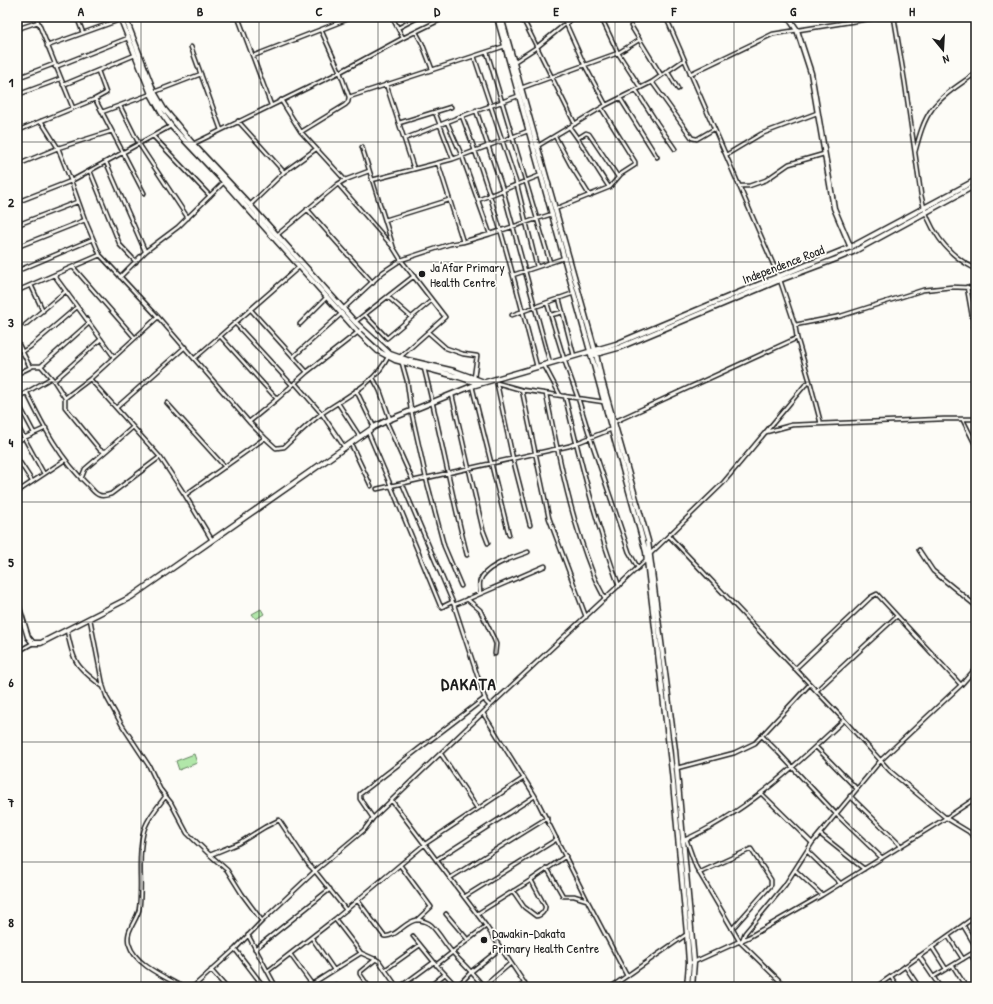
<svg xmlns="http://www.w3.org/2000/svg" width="993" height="1004" font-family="'Patrick Hand',sans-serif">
	<rect width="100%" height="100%" fill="#fdfcf7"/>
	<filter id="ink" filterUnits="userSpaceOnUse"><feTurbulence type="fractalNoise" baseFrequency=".025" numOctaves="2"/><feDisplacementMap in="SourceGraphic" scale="8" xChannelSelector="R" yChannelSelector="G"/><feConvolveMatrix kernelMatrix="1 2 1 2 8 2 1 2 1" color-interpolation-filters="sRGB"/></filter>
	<g filter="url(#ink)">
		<path fill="#b1e7a9" stroke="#668262" d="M261,609L264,614L256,619L252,614Z
			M194,754L197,763L179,770L176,761Z"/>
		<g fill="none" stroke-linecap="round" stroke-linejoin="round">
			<defs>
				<path id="street" d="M36,17L73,108
					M77,17L83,33
					M238,17L271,105
					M392,17L403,38
					M522,17L575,124
					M563,17L584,64L606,105
					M601,17L618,53L640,87
					M894,17L905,83L921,195C927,227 946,255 976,269
					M631,26L661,75
					M398,28L419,17
					M17,29L38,22
					M416,32L422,43L432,69
					M47,46L122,19
					M191,47L221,130
					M487,52L550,262
					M253,56L353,17
					M474,56L517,185L537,267
					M514,62L537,47L574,17
					M55,67L128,38
					M667,71L678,89
					M690,74L773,34L881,17
					M17,78L54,64
					M17,82L21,93
					M652,82L692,138L697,139L714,129
					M386,84L414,169
					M63,85L135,55
					M521,88L618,53L639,40
					M636,90L657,123L675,149
					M154,92L201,74
					M17,95L60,79
					M349,97L505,46
					M620,98L657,157
					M95,99L106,93L98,71
					M281,100L301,132L345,180
					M120,106L139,144L188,218
					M476,110L503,190L550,363
					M102,112L144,193
					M435,112L453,159
					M462,116C494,197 515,282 537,367
					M41,121L58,148L71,181L85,220L100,255L158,317L249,422L265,438L185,495
					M238,121L284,172
					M447,122L462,156L490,234
					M399,123L451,107
					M570,128C584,146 596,168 609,187
					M17,131L95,99L102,112L151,94
					M301,132L345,105L348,102L349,97L340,72L321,30
					M153,136L210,196
					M555,136L570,164L590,196
					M578,138L586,133L589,134L618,177
					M404,139L462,116L518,96
					M193,144L340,72L403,38L446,17
					M362,147L393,246
					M536,147L606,105L652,82L684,60
					M915,152C919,137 923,121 932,109C942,95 962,83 976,73
					M726,155L761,134L817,113
					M106,162L145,251
					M438,163L463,242
					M17,165L58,148L112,131
					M90,171L120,245L136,262
					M372,180L453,159L528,131
					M338,184L393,247L401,260L445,317L400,357
					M739,186H749L766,180L789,164L824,154
					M478,200L541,175
					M17,202L71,181L171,126
					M250,205L284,172L316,149
					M307,209L373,283
					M555,209L610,187L621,174L635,165V162L602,109
					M385,220L449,200
					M17,225L77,202
					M277,235L338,184L345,180L369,171
					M17,247L85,220
					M73,267L135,338
					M17,271L93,239
					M54,275L114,357
					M513,275L564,258
					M120,277L146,251L178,227L224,182
					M31,285L43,311
					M967,287L976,338
					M17,291L100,255
					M388,297L411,317
					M559,298L574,356
					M547,303L564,359L578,398L590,437L629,552L638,568
					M343,309L383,272L401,260L450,244L463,242L490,234L552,214
					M251,310L307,372
					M365,315L387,338L432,300
					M512,315L574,293
					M551,315L563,312
					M355,322L414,276
					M235,323L292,385
					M300,324L327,297
					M25,325L66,291
					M795,325L841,316L923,290L952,287L976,288
					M429,333L446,348L463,354L477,356L474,378
					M220,336L277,399
					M17,341L30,367
					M17,351L21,349
					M22,352L30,347L77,307
					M293,357L341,314
					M195,358L299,267
					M402,363L407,381L411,410L426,478L444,546L461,586
					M544,365L560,395
					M41,366L89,323
					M424,368C440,430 451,493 467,555
					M17,374L33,366H41L54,381L65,398V407L100,450L103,451H106L133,427
					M373,378L380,391L390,419
					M90,379L160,457
					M54,381L101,339
					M810,382L821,424
					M295,383L322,414L345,448
					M497,383L522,390L604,402
					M497,384L513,459L530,525
					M472,386L509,535
					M356,390L374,427
					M522,390L549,518L586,617
					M27,393C43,426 61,460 88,485C91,488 95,494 99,495C103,497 107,495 111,494L160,457L185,495L212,540
					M546,394C558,452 570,516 592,571C595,581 601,590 605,599
					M452,395L483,530L488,543
					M565,396C580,460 596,524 619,586
					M17,398L51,378
					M65,398L90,379L158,317
					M17,401L34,433
					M167,403L225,467
					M338,403L360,437
					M116,408L185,347
					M963,420L976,446
					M386,421L413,481
					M249,422L277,399L307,372L362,329
					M614,422L797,338
					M17,425L44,474
					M368,432L391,486L440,605L442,607L452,602
					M766,432L792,425L944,419H976
					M265,438L276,448L284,447C296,436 308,424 321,414C345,397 375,384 388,357
					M17,441L46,428
					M351,444L371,486
					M17,458L32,481
					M81,479L85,469L106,451
					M402,483L454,605L486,702L490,706
					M377,489L569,446L612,429
					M17,492L65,460
					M669,536L844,720L890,771L946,818L969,832L976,839
					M919,550L933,571L976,606
					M650,554L723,483L805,385L810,382L797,338L795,325L780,280L666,17
					M480,593C480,589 479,585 480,581C484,566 515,557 528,552
					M467,599L480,610L494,639L496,644L495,654
					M454,605L545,566
					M90,619L103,686L107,698L122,725L149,766L160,789L171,803L187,833L210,855L227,870L242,894L262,921
					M67,630C73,662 76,667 102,686
					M17,652L33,643
					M795,669L871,597L877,594L961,685
					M816,691L897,616
					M483,713L535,796L587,900L627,976
					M762,736L779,753L836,814L882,858
					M816,747L856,788
					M441,754L477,808
					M677,768L734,753L755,743L810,684
					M762,794L812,843
					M850,796L901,846
					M165,797C157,808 146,820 143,834C137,859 143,885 139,910C136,922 125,931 129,944C135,965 165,977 183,987
					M392,801L486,926L527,987
					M373,818L360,799V794L485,698
					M820,834L864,869
					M686,839L696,867L740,942L786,987
					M682,841C745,814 795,766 844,720
					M807,851L841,884
					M210,855L239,843L265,827L279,820L309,865L315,871L346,910
					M436,860L535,796
					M400,865L431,907L417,920
					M547,868L563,896H574L587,900
					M795,870L822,895
					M699,873L751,849L771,880V885L732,929
					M450,878L547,818
					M513,891L524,907L536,916C541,916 546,910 545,906L531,880
					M464,897L557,839
					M358,901L384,936C396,938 405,921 417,920C421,920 428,922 431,925C439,933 445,944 452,952C463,964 473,973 483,986
					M446,914L468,940
					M477,914L531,880L566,856
					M335,919L361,953L379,961L397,987
					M973,919L976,924
					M963,925L976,947
					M248,935L276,987
					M413,936L434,962L457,987L472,971L501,948
					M948,936L963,959
					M312,938L334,970
					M742,941L745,933L785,885L812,843L881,760L961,685L976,668
					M932,947L946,969
					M235,949L264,987
					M255,949L330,889
					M290,954L314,987
					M971,955L976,963
					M919,956L940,987
					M689,963L694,962L749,937L822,895L946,818L976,798
					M436,965L486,926
					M905,966L919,987
					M953,966L966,987
					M211,970L226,987
					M385,970L420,945
					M268,971L335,919L425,844L524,778
					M891,977L898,987
					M933,977L976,951
					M312,984L361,953
					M336,985L338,987
					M193,987L235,949L262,921L315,871L364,830L373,818L490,706L646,560
					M272,987L275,985
					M369,987L360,974V972L376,959
					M400,987L434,962
					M429,987L445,974
					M483,987L511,963
					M519,987L525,983
					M611,987L687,934
					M876,987L976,916"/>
				<path id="secondary" d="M120,17L151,94L161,112L171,126L224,182L358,332L378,351L395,360L459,377L477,383
					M125,17L154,92L164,109L193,144L250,205L355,322L390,354L407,360L454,371L484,382
					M497,17L646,552L672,772L687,934L689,963L687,987
					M501,17L596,354L601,377L648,541L675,750L694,962L692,987
					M788,17L797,30L811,73L834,208L851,248
					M593,355L618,348L780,280L836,259L853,252L976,185
					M17,601L28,637L33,643H41L131,597L374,427L386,421L472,386L616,344L728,297L851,247L976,180"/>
			</defs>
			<use href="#street" stroke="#1c1c1c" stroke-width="5.5"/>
			<use href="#secondary" stroke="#1c1c1c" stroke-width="7"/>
			<use href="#street" stroke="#fdfcf7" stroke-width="2.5"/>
			<use href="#secondary" stroke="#fdfcf7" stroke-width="4"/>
		</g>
	</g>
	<path fill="none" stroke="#1c1c1c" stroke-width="1" stroke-opacity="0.55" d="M141,17V987M259,17V987M378,17V987M496,17V987M615,17V987M734,17V987M852,17V987M17,142H976M17,262H976M17,382H976M17,502H976M17,622H976M17,742H976M17,862H976"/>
	<g fill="#1c1c1c" stroke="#fdfcf7" stroke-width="1.5">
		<circle cx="422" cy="274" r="4"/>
		<circle cx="484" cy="940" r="4"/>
	</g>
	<g text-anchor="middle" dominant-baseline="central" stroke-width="3.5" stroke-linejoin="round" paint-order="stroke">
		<g font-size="13" fill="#1c1c1c" stroke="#fdfcf7">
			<text transform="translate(783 264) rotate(-21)">Independence Road</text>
		</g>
		<g font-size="13" fill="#1c1c1c" stroke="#fdfcf7" text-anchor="start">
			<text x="430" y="267">Ja'Afar Primary<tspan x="430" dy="15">Health Centre</tspan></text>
			<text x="492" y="933">Dawakin-Dakata<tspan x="492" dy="15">Primary Health Centre</tspan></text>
		</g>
		<g font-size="17" font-weight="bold" letter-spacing="1" fill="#1c1c1c" stroke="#fdfcf7">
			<text x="469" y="683">DAKATA</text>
		</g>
	</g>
	<rect width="993" height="1004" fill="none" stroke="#fdfcf7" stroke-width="44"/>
	<g transform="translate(943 50) rotate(162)" stroke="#fdfcf7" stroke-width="3" paint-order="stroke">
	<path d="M0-3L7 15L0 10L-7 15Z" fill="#1c1c1c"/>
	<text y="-6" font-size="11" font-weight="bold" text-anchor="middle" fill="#1c1c1c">N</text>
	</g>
	<rect x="22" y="22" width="949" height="960" fill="none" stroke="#1c1c1c" stroke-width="1.5"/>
	<g font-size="13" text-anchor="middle" font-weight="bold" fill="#1c1c1c">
		<text x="81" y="16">A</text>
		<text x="200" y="16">B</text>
		<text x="319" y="16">C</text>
		<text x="437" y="16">D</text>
		<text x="556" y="16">E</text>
		<text x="674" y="16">F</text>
		<text x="793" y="16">G</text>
		<text x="912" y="16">H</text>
		<text x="11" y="87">1</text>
		<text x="11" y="207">2</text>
		<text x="11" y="327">3</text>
		<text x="11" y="447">4</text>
		<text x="11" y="567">5</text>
		<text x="11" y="687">6</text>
		<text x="11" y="807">7</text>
		<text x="11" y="927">8</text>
	</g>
</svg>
